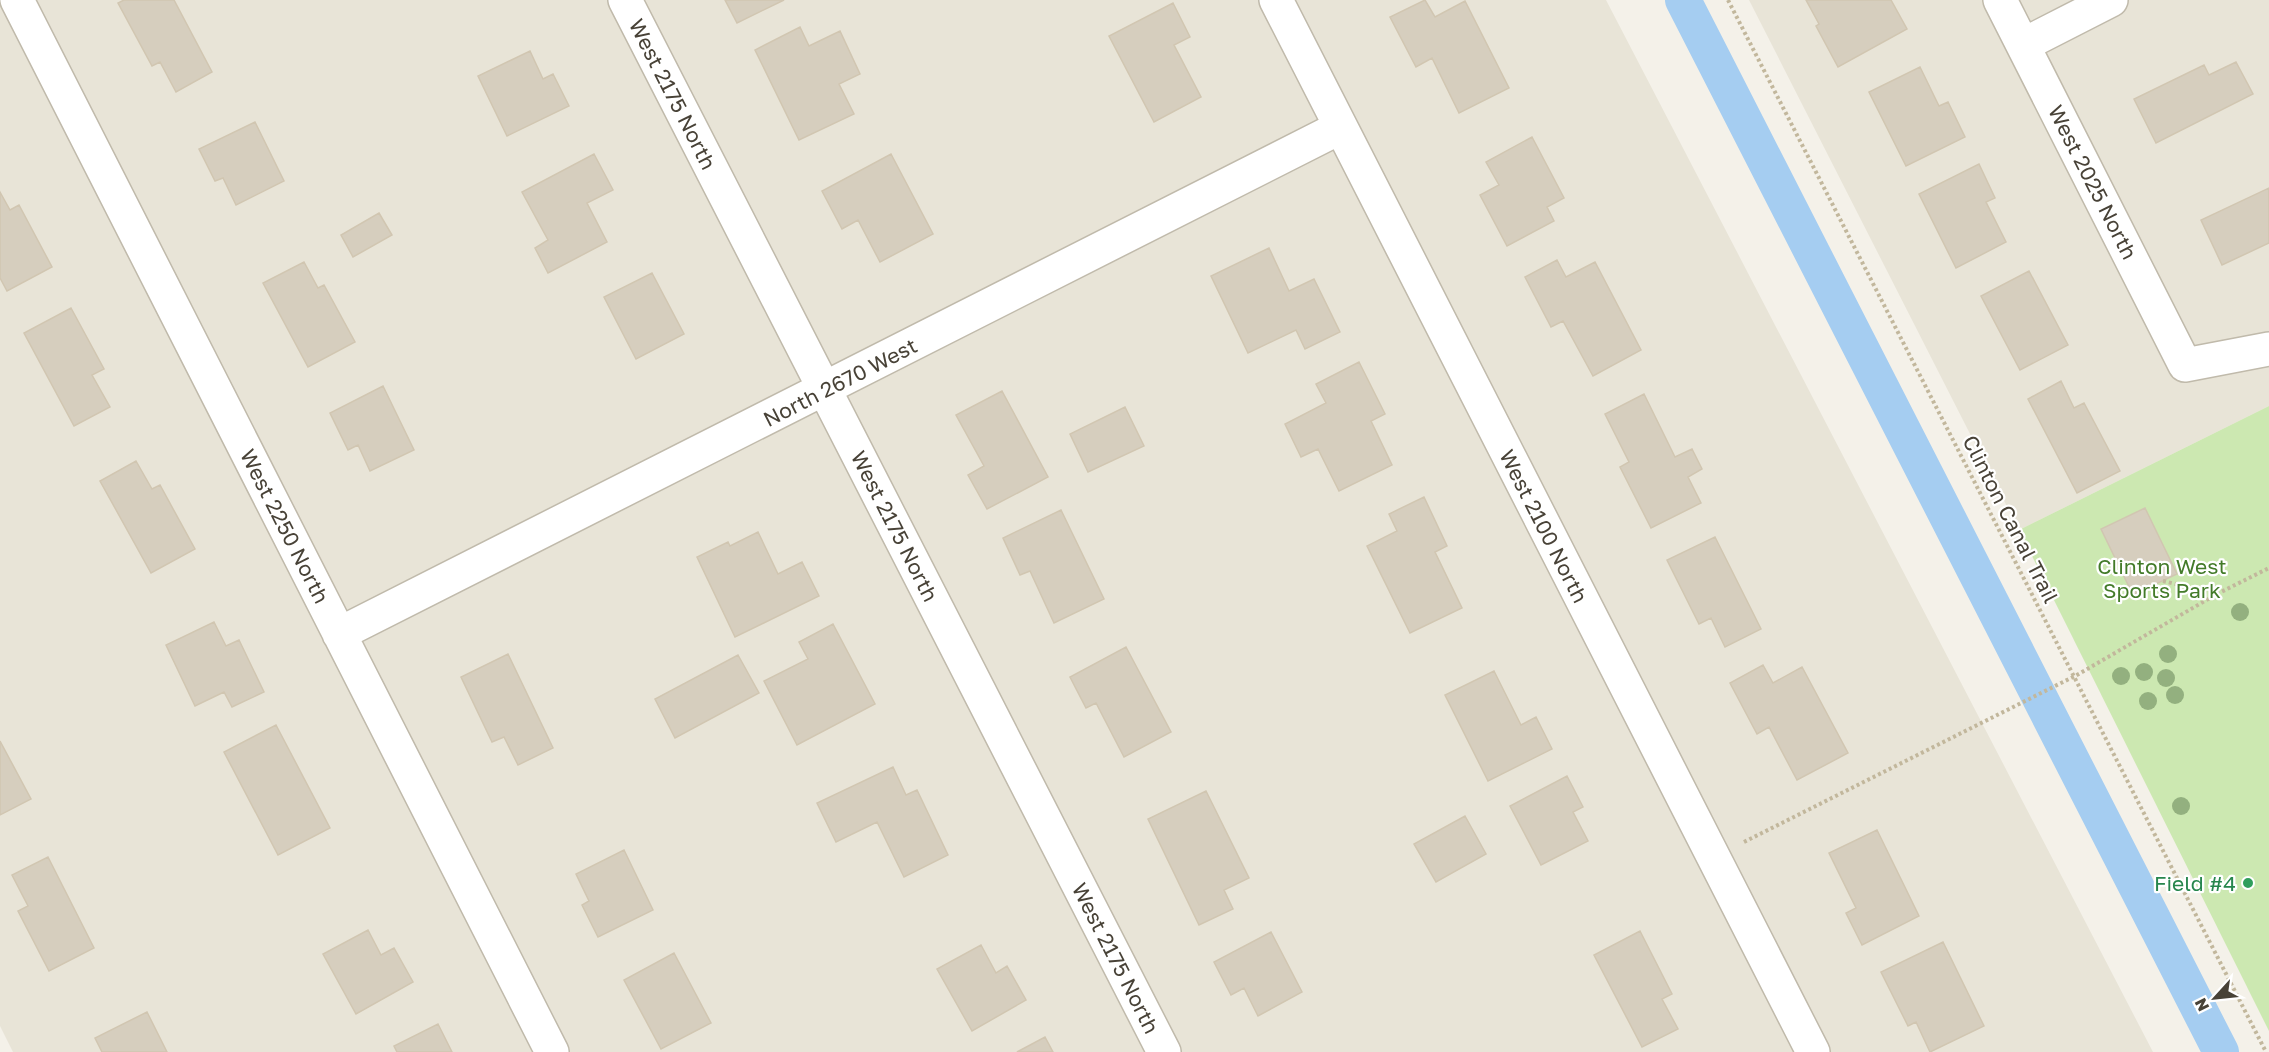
<svg xmlns="http://www.w3.org/2000/svg" width="2269" height="1052" font-family="'Golos Text',sans-serif">
	<rect width="100%" height="100%" fill="#f4f1e9"/>
	<path fill="#e8e4d7" d="M0,0H1606L2153,1052H13L0,1026Z
		M1749,0H2269V406L2019,530Z"/>
	<path fill="#cce8b1" d="M2269,406V1031L2019,530Z"/>
	<g fill="none" stroke-linecap="round" stroke-linejoin="round">
		<path stroke="#a5cdf1" stroke-width="36" d="M1683,0L2221,1052"/>
	</g>
	<path fill="#d6cebe" stroke="#d1c6b1" stroke-width="1.5" d="M124,0H174L212,72L176,92L160,62L152,66L118,3Z
		M725,0H784L737,23Z
		M1425,0L1435,17L1465,1L1509,88L1459,113L1432,58L1416,67L1390,17Z
		M1806,0H1891L1907,29L1838,67L1816,26L1819,24Z
		M1173,3L1190,37L1174,45L1201,97L1154,122L1109,36Z
		M800,27L809,46L840,31L860,74L839,84L854,114L799,140L755,50Z
		M530,51L543,79L553,74L569,106L507,136L478,76Z
		M2236,62L2253,94L2156,143L2134,99L2204,65L2209,75Z
		M1920,67L1939,106L1948,102L1965,137L1906,166L1869,92Z
		M255,122L284,181L236,205L223,178L215,181L199,149Z
		M1532,137L1564,198L1547,207L1554,221L1507,246L1480,195L1499,185L1486,162Z
		M594,154L613,190L587,203L607,242L548,273L535,248L548,240L522,192Z
		M891,154L933,234L880,262L858,220L842,229L822,191Z
		M1979,164L1995,198L1986,202L2006,242L1956,268L1919,194Z
		M2269,188V243L2222,265L2201,220Z
		M0,192L10,210L19,205L52,267L7,291L0,278Z
		M379,213L392,235L353,257L341,235Z
		M1269,248L1289,291L1314,279L1340,332L1305,349L1296,330L1248,353L1211,276Z
		M1557,260L1566,277L1595,262L1641,350L1593,376L1563,321L1551,327L1525,277Z
		M304,262L318,288L324,285L355,342L308,367L263,283Z
		M2029,271L2068,345L2020,370L1981,296Z
		M652,273L684,334L636,359L604,297Z
		M71,308L104,369L92,375L110,407L74,426L24,333Z
		M1359,362L1385,414L1371,421L1392,465L1339,491L1318,449L1301,457L1285,424L1326,403L1316,384Z
		M2061,381L2074,408L2084,403L2120,471L2077,493L2028,399Z
		M383,386L414,450L370,471L358,445L348,450L330,413Z
		M1002,391L1048,477L987,509L968,475L984,466L956,415Z
		M1644,394L1675,457L1692,449L1702,469L1688,477L1701,503L1651,528L1620,467L1629,462L1605,414Z
		M1125,407L1144,446L1088,472L1070,434Z
		M136,461L152,489L160,485L195,549L151,573L100,481Z
		M1424,497L1447,546L1435,552L1462,608L1410,633L1367,546L1397,531L1389,514Z
		M2145,508L2177,574L2133,595L2101,529Z
		M1061,510L1104,599L1054,623L1030,571L1020,575L1003,538Z
		M758,532L778,574L802,562L819,596L735,637L697,557L728,542L730,546Z
		M1715,537L1761,629L1725,647L1711,618L1699,624L1667,560Z
		M214,622L226,646L239,640L264,692L232,707L224,692L195,706L166,645Z
		M833,624L875,704L797,745L764,681L808,659L799,642Z
		M1126,647L1171,732L1124,757L1096,703L1086,708L1070,677Z
		M508,654L553,748L518,765L504,737L492,742L461,677Z
		M738,655L759,693L675,738L655,699Z
		M1763,665L1773,683L1802,667L1848,753L1797,780L1769,727L1757,734L1730,683Z
		M1494,671L1521,725L1536,717L1552,749L1488,781L1445,695Z
		M276,725L330,828L278,855L224,752Z
		M0,741L31,799L0,815Z
		M893,767L906,795L917,790L948,855L904,877L877,822L836,842L817,803Z
		M1567,776L1583,807L1573,812L1588,841L1541,865L1510,806Z
		M1206,791L1249,878L1224,890L1233,909L1199,925L1148,819Z
		M1465,816L1486,854L1436,882L1414,844Z
		M1877,830L1919,916L1862,945L1846,913L1856,908L1829,853Z
		M624,850L653,910L598,937L582,905L589,901L576,874Z
		M48,857L94,948L49,971L18,911L28,906L12,875Z
		M368,930L381,955L394,948L413,982L356,1014L323,954Z
		M1640,931L1672,994L1662,999L1678,1029L1642,1047L1594,955Z
		M1271,932L1302,992L1258,1016L1244,988L1231,995L1214,962Z
		M1943,942L1984,1026L1930,1052L1916,1022L1908,1026L1881,972Z
		M981,945L996,973L1007,966L1026,1000L972,1031L937,969Z
		M674,953L711,1023L661,1049L624,980Z
		M147,1012L167,1052H102L95,1038Z
		M438,1024L452,1052H397L394,1046Z
		M1045,1037L1053,1052H1017Z"/>
	<g fill="none" stroke-linecap="round" stroke-linejoin="round">
		<defs>
			<path id="street" d="M17,0L552,1052
				M625,0L1164,1052
				M1276,0L1813,1052
				M2000,0L2185,365L2269,349
				M2023,45L2111,0
				M339,634L1339,128"/>
		</defs>
		<use href="#street" stroke="#c0baab" stroke-width="36"/>
		<path stroke="#c2b79c" stroke-width="4" stroke-dasharray="3 3" stroke-linecap="butt" d="M1728,0L2266,1052
			M2163,581L2217,594
			M1744,842L2075,676L2217,594L2269,568"/>
		<use href="#street" stroke="#fff" stroke-width="33"/>
	</g>
	<g fill="#93b07f">
		<circle cx="2240" cy="612" r="9"/>
		<circle cx="2168" cy="654" r="9"/>
		<circle cx="2144" cy="672" r="9"/>
		<circle cx="2121" cy="676" r="9"/>
		<circle cx="2166" cy="678" r="9"/>
		<circle cx="2175" cy="695" r="9"/>
		<circle cx="2148" cy="701" r="9"/>
		<circle cx="2181" cy="806" r="9"/>
	</g>
	<circle fill="#2e9e5b" stroke="#fff" stroke-width="2" cx="2248" cy="883" r="6"/>
	<g text-anchor="middle" dominant-baseline="central" stroke-width="4.5" stroke-linejoin="round" paint-order="stroke">
		<g font-size="21" fill="#484237" stroke="#fff">
			<text transform="translate(673 94) rotate(63)">West 2175 North</text>
			<text transform="translate(2093 182) rotate(63)">West 2025 North</text>
			<text transform="translate(840 382) rotate(-27)">North 2670 West</text>
			<text transform="translate(2011 519) rotate(63)">Clinton Canal Trail</text>
			<text transform="translate(285 526) rotate(63)">West 2250 North</text>
			<text transform="translate(895 526) rotate(63)">West 2175 North</text>
			<text transform="translate(1544 526) rotate(63)">West 2100 North</text>
			<text transform="translate(1116 958) rotate(63)">West 2175 North</text>
		</g>
		<g font-size="21" fill="#437b29" stroke="#fff">
			<text x="2162" y="566">Clinton West<tspan x="2162" dy="24">Sports Park</tspan></text>
		</g>
		<g font-size="21" fill="#27864d" stroke="#fff" text-anchor="end">
			<text x="2236" y="883">Field #4</text>
		</g>
	</g>
	<g transform="translate(2215 998) rotate(243)" stroke="#ffffff" stroke-width="4.5" paint-order="stroke">
	<path d="M0-4.5L10 22L0 15L-10 22Z" fill="#484237"/>
	<text y="-9" font-size="16" font-weight="bold" text-anchor="middle" fill="#484237">N</text>
	</g>
</svg>
